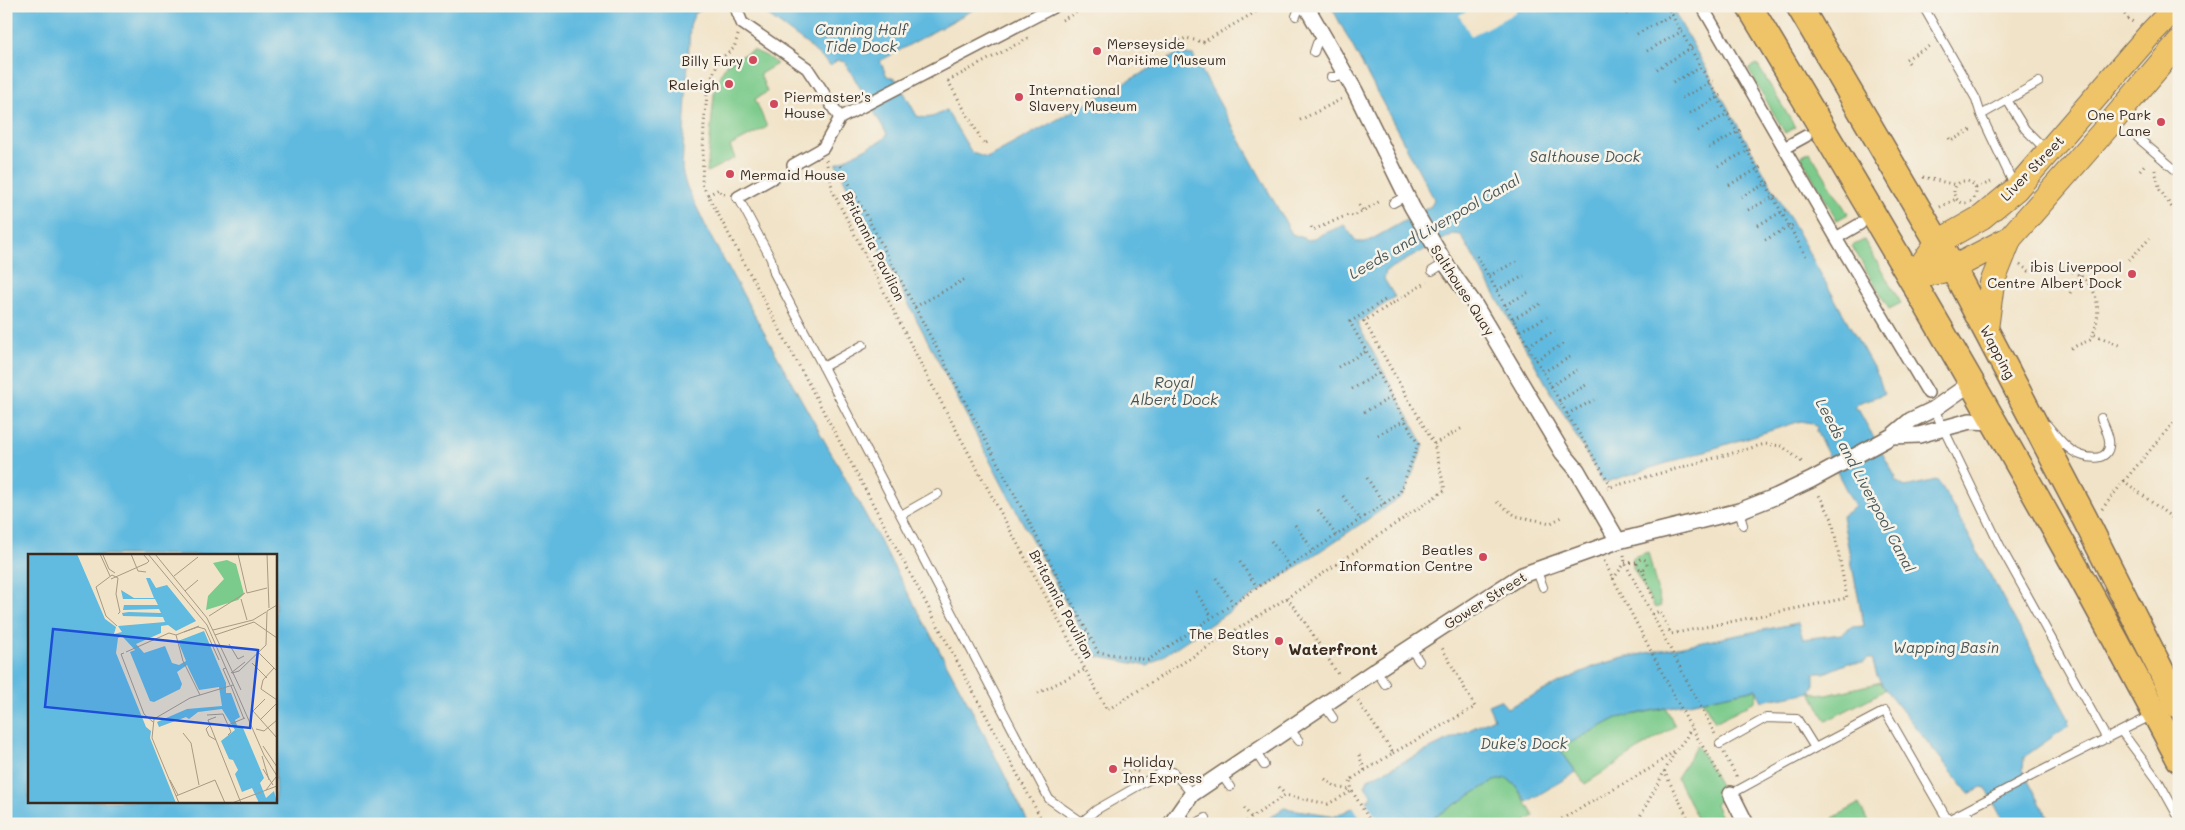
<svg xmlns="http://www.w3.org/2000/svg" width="2185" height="830" font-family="Mali,sans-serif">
	<rect width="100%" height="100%" fill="#f7f3e8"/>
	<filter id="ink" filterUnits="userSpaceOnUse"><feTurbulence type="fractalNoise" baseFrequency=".02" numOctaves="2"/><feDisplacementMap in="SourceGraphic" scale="10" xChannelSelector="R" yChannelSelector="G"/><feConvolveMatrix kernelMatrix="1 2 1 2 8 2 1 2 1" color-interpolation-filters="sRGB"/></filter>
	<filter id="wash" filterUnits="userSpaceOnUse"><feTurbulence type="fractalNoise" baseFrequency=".0096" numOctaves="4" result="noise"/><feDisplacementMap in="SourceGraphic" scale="20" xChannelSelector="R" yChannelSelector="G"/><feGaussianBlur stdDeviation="1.12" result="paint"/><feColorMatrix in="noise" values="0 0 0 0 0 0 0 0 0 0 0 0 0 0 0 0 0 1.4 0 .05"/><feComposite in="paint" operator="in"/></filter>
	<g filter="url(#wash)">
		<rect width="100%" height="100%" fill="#f1e3c7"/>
		<path fill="#7bcb8c" stroke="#5b7a55" d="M753,50L766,56L777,64L760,74L767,92L755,99L767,127L730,146L735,158L707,172L715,84L727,63Z
			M1757,64L1795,127L1785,133L1748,69Z
			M1810,152L1848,214L1837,220L1801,157Z
			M1864,240L1901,303L1889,309L1852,246Z
			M1648,552L1661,606L1655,608L1633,568V557Z
			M1881,682L1885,689L1882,692L1826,721L1811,692L1827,695Z
			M1756,689L1757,695L1755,701L1715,722L1702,700Z
			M1666,708L1675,726L1585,784L1562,752V747L1617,718Z
			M1697,745L1721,787L1719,793L1720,800L1715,804L1724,824H1700L1677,778Z
			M1507,778L1515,785L1534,816L1522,824H1423L1494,781Z
			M1859,804L1869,824H1836L1833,818Z"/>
		<path fill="#61badf" stroke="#4e727e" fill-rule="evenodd" d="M6,6H710L695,13L690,25L682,170L686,185L712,239L859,503L974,714L1029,824H6ZM29,555H275V801H29Z
			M755,6H980L880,61L887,76L897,80L917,116C929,120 936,116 946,110L972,153L987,158L1179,53L1193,55L1292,234L1309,240L1344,225L1357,242H1367L1431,206L1434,199L1331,6H1671L1879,378L1884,394L1858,403L1855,407L1856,409H1858L1896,478L1894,480L1905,487L1936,480L1940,483L2069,719L2068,726L2024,757L2023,770L2051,824H2005L1986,788L1981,787L1969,794L1885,689L1877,676L1872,659H1867L1864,663H1848L1824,673H1814V687L1811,692L1762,701L1756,689L1617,718L1562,747V752L1576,772L1527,802L1515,785L1507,778L1494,781L1423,824H1260L1284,808L1336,816L1370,799L1371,795L1365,786L1368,779L1494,718L1488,705L1500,700L1507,708L1595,666L1627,657L1798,623L1803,639L1841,634L1852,627L1864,626L1842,516L1855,507L1816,431L1817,427L1812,423L1801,421L1603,483L1461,235L1453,234L1386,271L1384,279L1395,297L1357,323L1424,445L1404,495L1148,666L1095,656L1004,488L836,164L884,139L887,134L845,62L837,60L831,66L808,45Z"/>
		<path fill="#f1e3c7" d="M1475,6H1514L1517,12L1471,36L1459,15Z
			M1365,799L1380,824H1364L1353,806Z"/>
	</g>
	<g filter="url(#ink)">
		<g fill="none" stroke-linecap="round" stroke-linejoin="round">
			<defs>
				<path id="service" d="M1923,6L1976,99L1981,115L2039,82
					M1296,16L1298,11L1307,6
					M1314,52L1317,43L1325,39
					M1331,77H1338L1344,73
					M2007,100L2025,129L2045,149
					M1981,115L2015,187
					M2138,138L2179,173
					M738,197L771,259L774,273L1049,799L1085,824
					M1393,203L1406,196
					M1432,271L1445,263
					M823,367L863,345
					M1934,409L2000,546L2107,739
					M2047,425C2054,433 2062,444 2071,450C2083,459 2112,465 2109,440C2108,433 2104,425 2101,418
					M1739,511L1743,525
					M901,515L938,494
					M1536,569L1543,587
					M1410,647L1419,661
					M1376,670L1385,684
					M1324,705L1333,718
					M1289,728L1299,741
					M2122,732L2159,782L2179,818
					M1720,744L1766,718L1797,719L1815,748L1885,711L1950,824
					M1255,751L1264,765
					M1221,774L1230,787
					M1731,794L1815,748
					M1966,811L1973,824
					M1176,814L1191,824
					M1948,820L2041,771L2151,716
					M1083,821L1096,810L1164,771L1173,772L1192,794
					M1195,824L1206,818"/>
				<path id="pedestrian" d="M1702,6L1784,148
					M736,8L742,23L807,68L840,118
					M1806,136L1784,148L1836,238
					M793,165L823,148L840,118L1055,6
					M738,197L774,177
					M1860,224L1836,238L1928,393"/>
				<path id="minor" d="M1306,6L1355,91L1412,207L1445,263L1473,302L1562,452L1577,470L1618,541
					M1892,436L1919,435L1970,421L1994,422
					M1731,794L1746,824
					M1171,824L1192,794L1376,670L1522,575L1618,541L1739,511L1777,496L1811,480L1892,436L1911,420L1934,409L1971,383"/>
				<path id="primary" d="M1912,278L1938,242L1982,217L2016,189L2150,34L2173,10L2179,14
					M1912,278L1953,268L2010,238L2109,125L2179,42
					M1986,329L1992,283L2010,238"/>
				<path id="trunk" d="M1749,6C1898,254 2045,503 2179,759
					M1799,6L1953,268L2085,519L2179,706"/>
			</defs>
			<use href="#service" stroke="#7b6b59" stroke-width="10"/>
			<use href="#pedestrian" stroke="#7b6b59" stroke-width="14"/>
			<use href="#minor" stroke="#7b6b59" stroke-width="18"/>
			<use href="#primary" stroke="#7b6b59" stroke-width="26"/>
			<use href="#trunk" stroke="#7b6b59" stroke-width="28"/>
			<path stroke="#7b6b59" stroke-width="3" stroke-dasharray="1 4" stroke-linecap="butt" d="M1667,6L1807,258
				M2119,6L2128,19L2135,23
				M1626,14L1640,6
				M1062,20L1088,6
				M1637,34L1675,13
				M738,35L734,48L719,60L708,86L704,124L702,184L1044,824
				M1179,41L1186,38L1203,42L1266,6
				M1203,42L1206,46
				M1647,51L1684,30
				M1909,63L1906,59L1931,45
				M1657,69L1694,46
				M948,81L1028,38
				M948,81L984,144L990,141
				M1673,82L1704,66
				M1682,98L1713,81
				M1690,113L1721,95
				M1300,120L1342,99
				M1698,131L1730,112
				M1949,138L1951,141L1974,128
				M1709,148L1741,130
				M826,160L833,192L925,372L1107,710L1287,598L1445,490L1434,444L1364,321L1427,282
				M840,166L1098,652L1148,660L1400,493L1418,444L1350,322L1388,298
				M1718,166L1751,149
				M2140,170L2146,163
				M2155,170L2160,190L2173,209
				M1923,177L1956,185
				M1954 192a11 11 0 1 1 22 0a11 11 0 1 1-22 0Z
				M1729,185L1761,167
				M1976,188L1991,182
				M708,195L719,189L721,193L725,194
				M1741,197L1769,182
				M1359,205L1363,211
				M1940,207L1956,199
				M1748,210L1777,195
				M1758,225L1785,210
				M1311,227L1313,230L1348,215L1354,216L1382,200
				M1765,240L1793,225
				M1477,256L1567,414L1609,482V488
				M2129,260L2150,238
				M2020,265L2029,271C2041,271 2052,266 2064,269C2096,276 2104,307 2093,334L2121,346
				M1489,276L1517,261
				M1497,290L1524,276
				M2070,293L2085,266
				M1505,305L1531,291
				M915,307L967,278
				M1513,319L1540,304
				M1520,331L1547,317
				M1528,345L1555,331
				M2071,348L2090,340L2093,334
				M1536,360L1563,344
				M1338,367L1366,351
				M1543,372L1570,357
				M1551,386L1577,370
				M1352,389L1379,373
				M1559,401L1586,385
				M1364,412L1392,397
				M1567,414L1594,400
				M1378,435L1405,420
				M1434,444L1464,427
				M1367,478L1384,504
				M2124,481L2179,416
				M1607,488L1765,444L1782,446L1802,462
				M1343,496L1360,519
				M1497,502L1516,516L1551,523L1564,516
				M2102,509L2124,481L2179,523
				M1318,510L1336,535
				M1295,525L1313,550
				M1271,541L1289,566
				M1624,555L1625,563L1715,734
				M1637 564a5 5 0 1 1 10 0a5 5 0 1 1-10 0Z
				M1604,561L1688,722L1723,780
				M1240,562L1257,587
				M1642,569L1654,600
				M1216,578L1233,603
				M1613,579L1625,563L1637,562
				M1196,592L1212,617
				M1287,598L1305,622L1339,676
				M1652,614L1660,611L1671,634L1847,598L1832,519L1819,495
				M1038,693L1084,670
				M1358,701L1393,753L1350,780L1352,791L1372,824
				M1393,753L1475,707L1441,646
				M1724,753L1736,776L1735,779
				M1359,755L1365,771
				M1122,770L1124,775L1134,770L1138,772
				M1664,771L1691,824
				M1325,779L1336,787L1351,790
				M1279,787L1285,795
				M1244,808L1251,817
				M1242,824L1285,795L1328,804L1352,791
				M1553,824L1651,768L1676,750L1686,738L1691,728
				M1636,824L1675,752"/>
			<use href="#service" stroke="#fff" stroke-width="8"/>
			<use href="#pedestrian" stroke="#fff" stroke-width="11"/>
			<use href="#minor" stroke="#fff" stroke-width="15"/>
			<use href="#primary" stroke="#efc469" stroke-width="24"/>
			<use href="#trunk" stroke="#efc469" stroke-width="25"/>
		</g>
	</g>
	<g fill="#d1495b" stroke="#f7f3e8" stroke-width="2">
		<circle cx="1097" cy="51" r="5"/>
		<circle cx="753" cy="60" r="5"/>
		<circle cx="729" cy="84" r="5"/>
		<circle cx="1019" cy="97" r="5"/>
		<circle cx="774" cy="104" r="5"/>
		<circle cx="2161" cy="122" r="5"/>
		<circle cx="730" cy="174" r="5"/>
		<circle cx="2132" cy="274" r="5"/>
		<circle cx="1483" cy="557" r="5"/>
		<circle cx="1279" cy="641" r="5"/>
		<circle cx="1113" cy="769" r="5"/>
	</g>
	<g text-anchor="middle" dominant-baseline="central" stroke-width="5" stroke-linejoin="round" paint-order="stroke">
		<g font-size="14" fill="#3b2a1e" stroke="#f7f3e8" text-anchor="end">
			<text x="1107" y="43" text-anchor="start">Merseyside<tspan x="1107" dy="16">Maritime Museum</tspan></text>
			<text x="743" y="60">Billy Fury</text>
			<text x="719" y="84">Raleigh</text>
			<text x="1029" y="89" text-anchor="start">International<tspan x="1029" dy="16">Slavery Museum</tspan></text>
			<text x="784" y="96" text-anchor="start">Piermaster's<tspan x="784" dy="16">House</tspan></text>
			<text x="2151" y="114">One Park<tspan x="2151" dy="16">Lane</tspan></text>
			<text x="740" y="174" text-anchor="start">Mermaid House</text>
			<text x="2122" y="266">ibis Liverpool<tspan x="2122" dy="16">Centre Albert Dock</tspan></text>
			<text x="1473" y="549">Beatles<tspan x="1473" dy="16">Information Centre</tspan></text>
			<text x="1269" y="633">The Beatles<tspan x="1269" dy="16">Story</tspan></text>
			<text x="1123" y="761" text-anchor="start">Holiday<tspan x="1123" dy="16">Inn Express</tspan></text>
		</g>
		<g font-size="14" fill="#3b2a1e" stroke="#f7f3e8">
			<text transform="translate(2032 168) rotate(-46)">Liver Street</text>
			<text transform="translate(874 246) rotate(63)">Britannia Pavilion</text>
			<text transform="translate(1463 290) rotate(57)">Salthouse Quay</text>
			<text transform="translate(1998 352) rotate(62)">Wapping</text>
			<text transform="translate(1485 600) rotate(-32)">Gower Street</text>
			<text transform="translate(1062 604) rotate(62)">Britannia Pavilion</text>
		</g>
		<g font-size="15" font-style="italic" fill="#465558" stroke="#f7f3e8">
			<text x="861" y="29">Canning Half<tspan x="861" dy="17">Tide Dock</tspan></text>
			<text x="1585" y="156">Salthouse Dock</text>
			<text transform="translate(1434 226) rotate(-30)">Leeds and Liverpool Canal</text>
			<text x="1174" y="382">Royal<tspan x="1174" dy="17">Albert Dock</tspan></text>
			<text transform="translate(1866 485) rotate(62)">Leeds and Liverpool Canal</text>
			<text x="1946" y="647">Wapping Basin</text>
			<text x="1524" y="743">Duke's Dock</text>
		</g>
		<g font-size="16" font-weight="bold" fill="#3b2a1e" stroke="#f7f3e8">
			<text x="1333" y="648">Waterfront</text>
		</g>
	</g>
	<g transform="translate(28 554)">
		<rect width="249" height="249" fill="#f1e3c7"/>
		<path d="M199,6L208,10L216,40L210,46L178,56L180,42L196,25L185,9Z" fill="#7bcb8c"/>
		<path d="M0,0H49L77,65L88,73L86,80L94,78L90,72L137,68L135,63L95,62L94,59L101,58L133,59L131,55L95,56L96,51H130L127,45H95L93,36L106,44H126L118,24H122L128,34L139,31L168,67L148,77L140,71L133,72V79L108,90L116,99L137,92L144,109L151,111L158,107L150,87L176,77L198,129V139H203L212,163L207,166L210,174H215L236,224L232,229L238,244L246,237L249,249H231L224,234L214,238L207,220L210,216L205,206L201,205L193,187L207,176L194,155L170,158L161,165L158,163L131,173L129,168L159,155L194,152L191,133L171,136L159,111L149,118L154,130L152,135L126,148L122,147L102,98L107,96L94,82L90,84L88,99L118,173L123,177L122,184L148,249H0Z" fill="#61badf"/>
		<path fill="none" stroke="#61badf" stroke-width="2.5" d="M0,11L35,1L2,53L0,69"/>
		<path fill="none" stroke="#a89983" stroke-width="1" d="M72,0L82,22M103,0L110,17L118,18M120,0L179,71L236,201L249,222M127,0L179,64L213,136M210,0L219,39M239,0L241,54M75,1L81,15L87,19M146,22L170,3M83,25L119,9L121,7L115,0M157,37L170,26M219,39L239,34M213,45L219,66M90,60L92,58L88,40L90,24M181,62L217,39M226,68L249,84M89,72L78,62L68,33L84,21L90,24M185,76L225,66L238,58M156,78L170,73L177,75L191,106M148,81L155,107L172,141M148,81L171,72M187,81L226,68M201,90L210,105L216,102M98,98L141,79L148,81M96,99L93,100L116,160L125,168M231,99L249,117M224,109L239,124M198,114L195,115L202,131M203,119L217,108M204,119L211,117L238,91L239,57L249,51M203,132L216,165M233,135L235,126L246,114M233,135L249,146M237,145L225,157L249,184M179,161L195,160L203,178L200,181M188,163L180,166L213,249M232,166L249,149M182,171L178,175L181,182L188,186M200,171L217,164M228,175L236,177L249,166M155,179L163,189L171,231M235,192L249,213M234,202L241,226M235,215L245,231M142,226L150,241M238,236L248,223M148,242L187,226L197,249M151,249L124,184L126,165L162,144L205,131M204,249L249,232"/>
		<path fill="#1d4ed8" fill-opacity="0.15" stroke="#1d4ed8" stroke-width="2.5" d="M25,75L230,96L222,174L17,153Z"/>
		<rect width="249" height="249" fill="none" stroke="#3b2a1e" stroke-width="2.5"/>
	</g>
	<rect width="2185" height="830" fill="none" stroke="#f7f3e8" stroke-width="25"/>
</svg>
